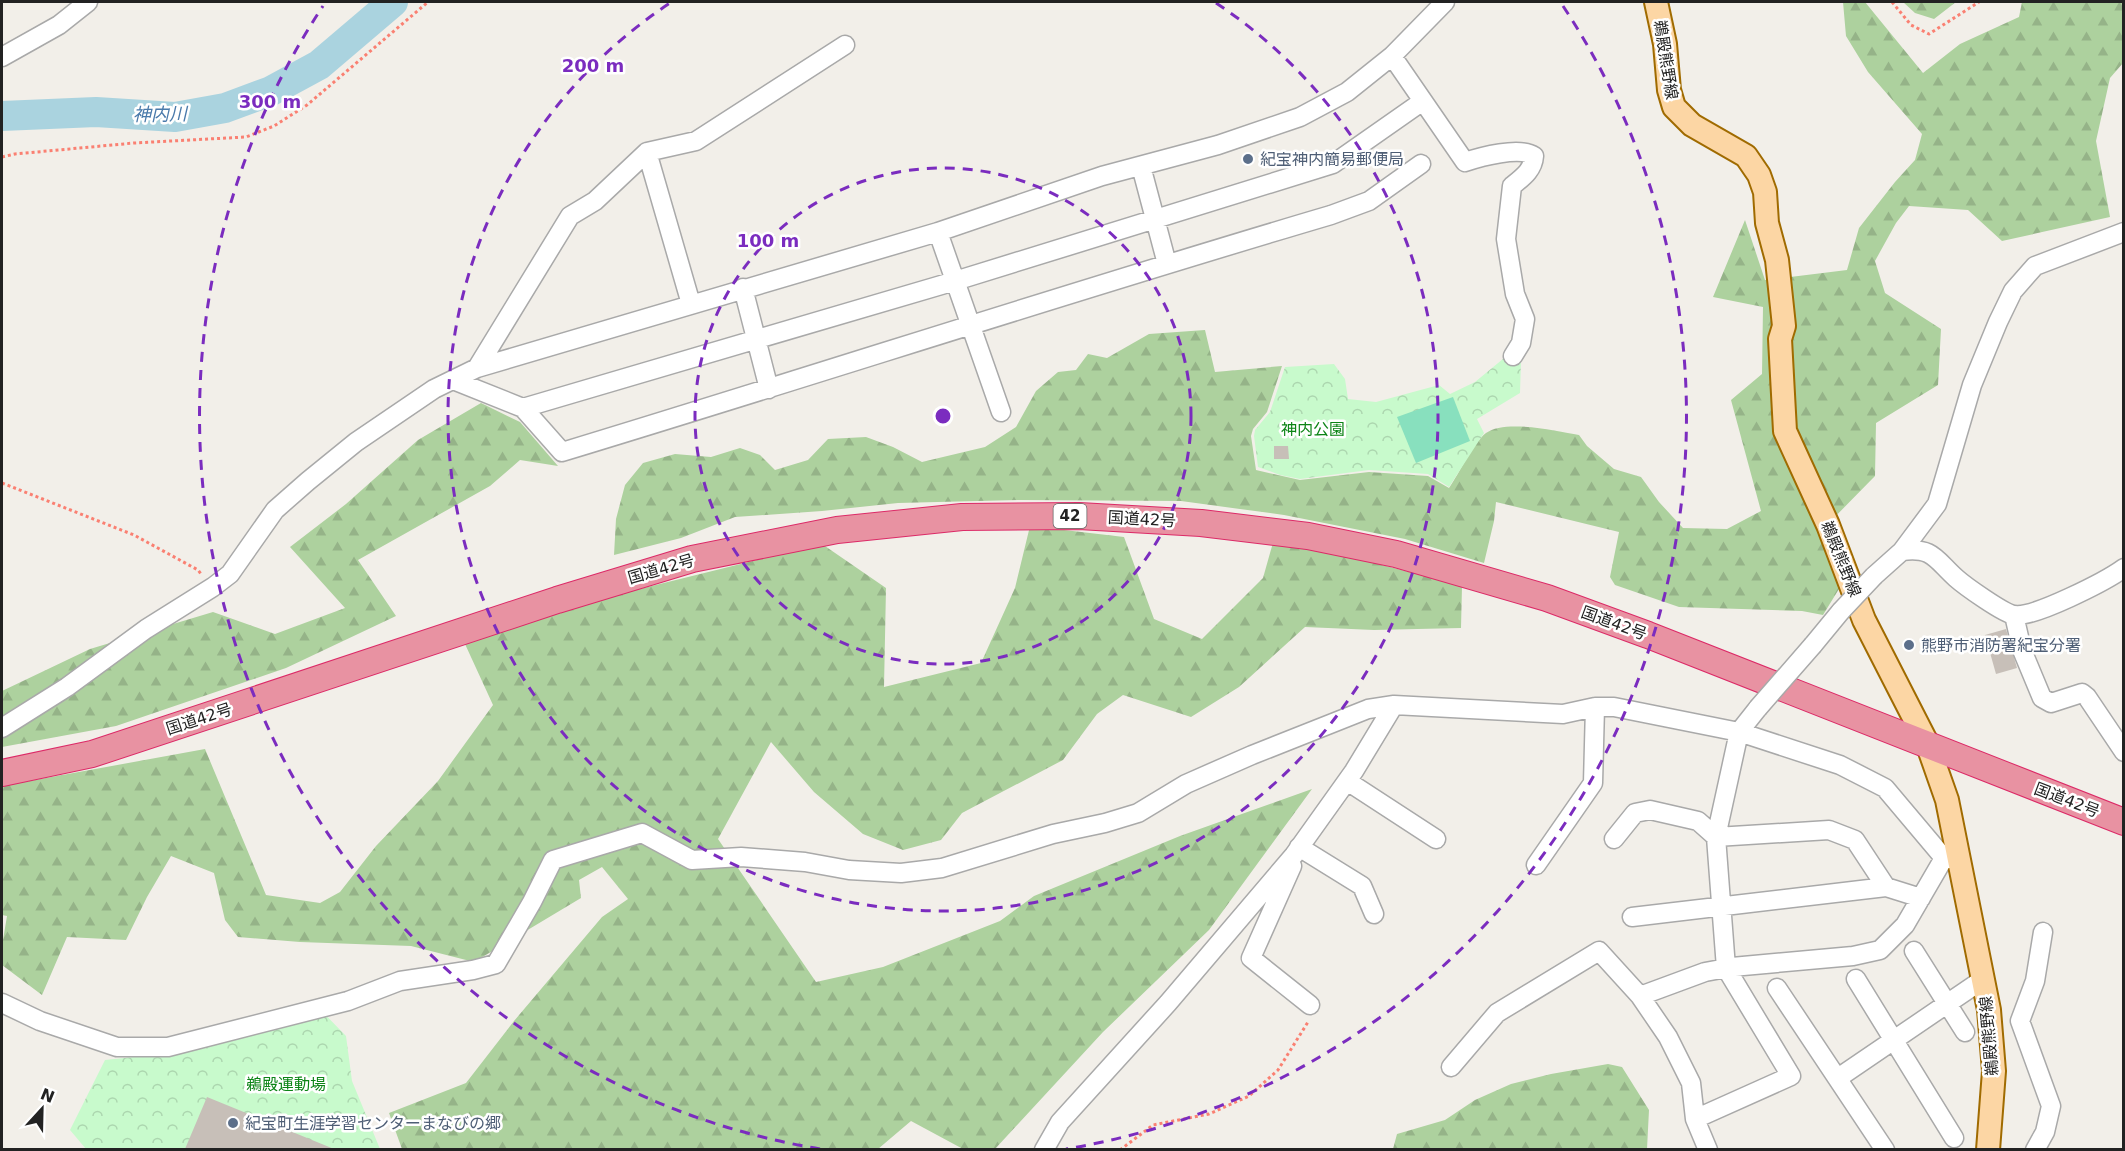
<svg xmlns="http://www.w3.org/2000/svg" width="2125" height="1151" font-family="'DejaVu Sans','Noto Sans JP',sans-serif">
	<defs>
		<pattern id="forest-firs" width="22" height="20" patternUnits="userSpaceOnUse" patternTransform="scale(1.5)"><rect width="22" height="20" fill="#add19e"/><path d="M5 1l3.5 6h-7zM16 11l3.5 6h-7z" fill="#95b388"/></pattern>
		<pattern id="park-crowns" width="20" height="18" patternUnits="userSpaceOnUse" patternTransform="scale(1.5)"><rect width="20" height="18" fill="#c8facc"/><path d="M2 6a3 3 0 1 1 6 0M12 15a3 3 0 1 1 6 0" fill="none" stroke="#acd6af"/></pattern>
	</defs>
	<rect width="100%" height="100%" fill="#f2efe9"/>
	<path fill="url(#forest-firs)" d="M1843,2H1865L1923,73L1960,44L2019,17L2022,2H2123V63L2110,78L2096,141L2110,217L2002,241L1968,210L1909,206L1896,223L1875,261L1885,293L1941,329L1938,385L1876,423L1875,476L1823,529L1842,584L1823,615L1802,611L1679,607L1615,585L1610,577L1619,532L1496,502L1494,521L1484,563L1405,539L1284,515L1181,501L1021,500L898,503L822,511L735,517L681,538L614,555L616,519L625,485L643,463L675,454L711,457L740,448L760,455L775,470L808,460L828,439L866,437L893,447L922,462L985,447L1016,427L1036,391L1058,372L1076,370L1088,354L1107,358L1149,334L1205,330L1215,372L1282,366L1267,412L1253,429L1251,436L1256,470L1300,480L1369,472L1428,476L1449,488C1459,474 1473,443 1486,433C1505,419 1556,431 1579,435L1587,446L1614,469L1641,477L1659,502L1683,528L1727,529L1761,511L1731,400L1762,374L1763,307L1713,297L1745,220L1765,280L1847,270L1859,228L1895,182L1915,160L1922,134L1868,72L1846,36Z
		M1903,2H1956L1934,19L1915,13Z
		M481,403L520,422L558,466L520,460L490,486L358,560L396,616L286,668L116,726L2,747V691L90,649L213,612L275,634L345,608L290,547L346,504L418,440Z
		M1030,526L1124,537L1154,619L1202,639L1263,578L1274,539L1356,558L1462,586L1461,628L1374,630L1305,627L1239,687L1191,717L1123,695L1097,714L1063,760L962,813L941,840L903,850L863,834L814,792L771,742L718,839L816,982L883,967L1000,921L1034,896L1180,836L1312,789L1209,930L1103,1032L995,1149H963L911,1121L878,1149H402L389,1113L466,1083L514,1021L602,917L628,899L602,867L579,880L581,898L474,962L411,946L300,942L238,937L225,920L214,873L171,856L147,897L126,940L67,937L42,995L2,965V946L7,916L2,915V786L205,749L266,895L320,903L340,892L376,846L438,781L493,705L465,644L603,598L822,544L886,588L884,687L981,663L1015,588Z
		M1608,1064L1622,1067L1649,1110L1647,1149H1393L1397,1134L1445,1120L1475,1100L1511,1084L1551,1074Z"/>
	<path fill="url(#park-crowns)" d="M1509,354L1521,360L1520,393L1477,419L1484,433L1449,487L1428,474L1369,470L1300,479L1280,475L1258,467L1254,436L1255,430L1270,412L1285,367L1334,364L1345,379L1348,399L1376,402L1439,385L1450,394L1475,382Z
		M313,1002L346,1036L352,1081L380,1149H86L70,1130L105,1060L190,1051Z"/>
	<path fill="#88e0be" d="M1453,397L1470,441L1416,463L1397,417Z"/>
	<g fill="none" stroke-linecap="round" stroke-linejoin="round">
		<path stroke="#aad3df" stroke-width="30" d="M2,116L96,112L175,117L225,108L271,91L319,65L393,2"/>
	</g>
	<path fill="#c7bfb8" d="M1274,446H1288L1289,459H1274Z
		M2006,629L2017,668L1996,674L1985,635Z
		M207,1097L334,1149H185Z"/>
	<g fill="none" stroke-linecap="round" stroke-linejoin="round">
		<defs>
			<path id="minor" d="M2,57L59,25L88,2
				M1423,101L1465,162C1480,157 1520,146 1534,156C1533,170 1523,177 1512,186L1506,239L1515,294L1525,319L1521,343L1513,356
				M647,152L691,304
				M1141,166L1167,264
				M938,232L1001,412
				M743,288L769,389
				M477,368L570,216L595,201L647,152L696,141L845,45
				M453,380L523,408L955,281L1333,164L1423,101L1392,56
				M523,408L562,452C819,374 1073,291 1331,215L1369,201L1421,164
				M1902,551C1933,547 1935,559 1956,578C1965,586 2003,613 2014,615C2034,618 2106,581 2124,568
				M1874,576L1902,551L1937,504L1972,385L1998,322L2013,291L2035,266L2124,232
				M2014,615L2022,650L2042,698L2051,703L2082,693L2087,697L2124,752
				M1813,645L1841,611
				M2,728L67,687L146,629L213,587L230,574L275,510L308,481L356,442L434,389L477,368L938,232L1102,176L1218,145L1300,117L1347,92L1392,56L1445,2
				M1347,781L1436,839
				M1614,839L1635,813L1650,810L1698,821L1716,837L1829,830L1855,840L1886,887L1921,898
				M1299,847L1362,886L1374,914
				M1536,865L1593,783L1595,707
				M1292,866L1251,958L1310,1005
				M1632,917L1886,887
				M1914,951L1965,1032
				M1856,979L1954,1138
				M1777,988L1885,1150
				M1640,996L1705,972L1732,967L1853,956L1880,950L1905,925L1944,858
				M2,1003L40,1021L117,1047H168L348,1001L400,981L473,970L496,964L532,902L553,860L642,833L692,860L741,857L805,862L849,870L901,873L942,868L1053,834L1105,823L1138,813L1186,784L1252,755L1368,709L1394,705L1563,714L1595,707H1614L1739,732L1840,765L1885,788L1944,858L1960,860
				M1451,1067L1497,1013L1599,951L1640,996L1668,1037L1691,1083L1695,1119L1708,1150
				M1838,1078L1982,980
				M1695,1119L1791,1076L1726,968L1716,837L1739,732L1758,708
				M1044,1150L1060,1122L1168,1003L1294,855L1354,771L1394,705
				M2035,1150L2045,1132L2051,1106L2020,1021L2035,981L2043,932"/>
			<path id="major" d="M1656,2L1665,44L1669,90L1674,107L1692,125L1746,156L1759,175L1765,192L1767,223L1777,260L1784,326L1780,339L1785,431L1828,525L1864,620L1927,743L1947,800L1989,1010L1994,1071L1988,1150"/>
			<path id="highway" d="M2,773L92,754L557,600L692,559L837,530L962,517L1079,516L1201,523L1308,536L1396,554L1547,598L1648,635L2124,822"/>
		</defs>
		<use href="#minor" stroke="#a9a9a9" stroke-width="21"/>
		<use href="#major" stroke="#a06b00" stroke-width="26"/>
		<use href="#highway" stroke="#dc2a67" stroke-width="28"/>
		<path stroke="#fa8072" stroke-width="3" stroke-dasharray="3 3" stroke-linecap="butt" d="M1892,2L1911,25L1929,34L1979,2
			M2,157L15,154L134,143L246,137L274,126L307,105L428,2
			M2,483L134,535L198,570L201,574
			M1120,1150L1153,1125L1209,1114L1249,1096L1278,1070L1308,1022"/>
		<use href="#minor" stroke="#fff" stroke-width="18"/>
		<use href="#major" stroke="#fcd6a4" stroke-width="22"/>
		<use href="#highway" stroke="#e892a2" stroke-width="26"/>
		<defs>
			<path id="minor-bridge" d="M1841,611L1874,576
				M1758,708L1813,645"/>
		</defs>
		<use href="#minor-bridge" stroke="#a9a9a9" stroke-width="21" stroke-linecap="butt"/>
		<use href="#minor-bridge" stroke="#fff" stroke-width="18"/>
	</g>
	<g fill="none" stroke="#7b2cbf" stroke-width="3" stroke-dasharray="10 8">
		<circle cx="943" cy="416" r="248"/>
		<path d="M1216 3A495 495 0 1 1 670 3"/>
		<path d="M820 1149A743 743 0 0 1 323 6M1563 6A743 743 0 0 1 1066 1149"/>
	</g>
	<g fill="#5c6f8a" stroke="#fff" stroke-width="2">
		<circle cx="1248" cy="159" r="6"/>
		<circle cx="1909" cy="645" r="6"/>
		<circle cx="233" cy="1123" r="6"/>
	</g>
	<g text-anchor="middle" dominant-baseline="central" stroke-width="5" stroke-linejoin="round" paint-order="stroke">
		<rect fill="#fff" stroke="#646464" stroke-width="1.5" x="1053.5" y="504" width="33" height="24" rx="4.5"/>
		<g font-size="15" font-weight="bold" fill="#222">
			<text x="1070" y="516">42</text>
		</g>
		<g font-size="16" fill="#222" stroke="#fff">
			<text transform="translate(1666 60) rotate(81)">鵜殿熊野線</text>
			<text transform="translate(1142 519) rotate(3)">国道42号</text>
			<text transform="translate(1841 559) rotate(68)">鵜殿熊野線</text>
			<text transform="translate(661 569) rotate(-16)">国道42号</text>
			<text transform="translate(1614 623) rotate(20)">国道42号</text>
			<text transform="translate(199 719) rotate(-18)">国道42号</text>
			<text transform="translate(2067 800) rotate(21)">国道42号</text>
			<text transform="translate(1989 1036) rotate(-95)">鵜殿熊野線</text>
		</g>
		<g font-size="16" fill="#4e5e75" stroke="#fff" text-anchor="start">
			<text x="1260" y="159">紀宝神内簡易郵便局</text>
			<text x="1921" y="645">熊野市消防署紀宝分署</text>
			<text x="245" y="1123">紀宝町生涯学習センターまなびの郷</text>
		</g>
		<g font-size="16" fill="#0c8416" stroke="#fff">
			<text x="1313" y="429">神内公園</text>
			<text x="286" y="1084">鵜殿運動場</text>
		</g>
		<g font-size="18" font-style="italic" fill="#4a7aab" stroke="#fff">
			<text transform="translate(160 114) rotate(-1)">神内川</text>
		</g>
	</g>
	<circle cx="943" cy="416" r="9" fill="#7b2cbf" stroke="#fff" stroke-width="3"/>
	<g font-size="18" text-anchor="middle" font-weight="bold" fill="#7b2cbf" stroke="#fff" stroke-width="5" stroke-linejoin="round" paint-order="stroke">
		<text x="593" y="72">200 m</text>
		<text x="270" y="108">300 m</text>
		<text x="768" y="247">100 m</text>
	</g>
	<rect width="2125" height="1151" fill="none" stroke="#222222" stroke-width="6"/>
	<g transform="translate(42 1109) rotate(22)" stroke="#ffffff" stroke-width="4.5" paint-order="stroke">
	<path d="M0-4.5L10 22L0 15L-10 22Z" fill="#222222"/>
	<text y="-9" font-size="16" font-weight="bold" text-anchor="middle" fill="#222222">N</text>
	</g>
</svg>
